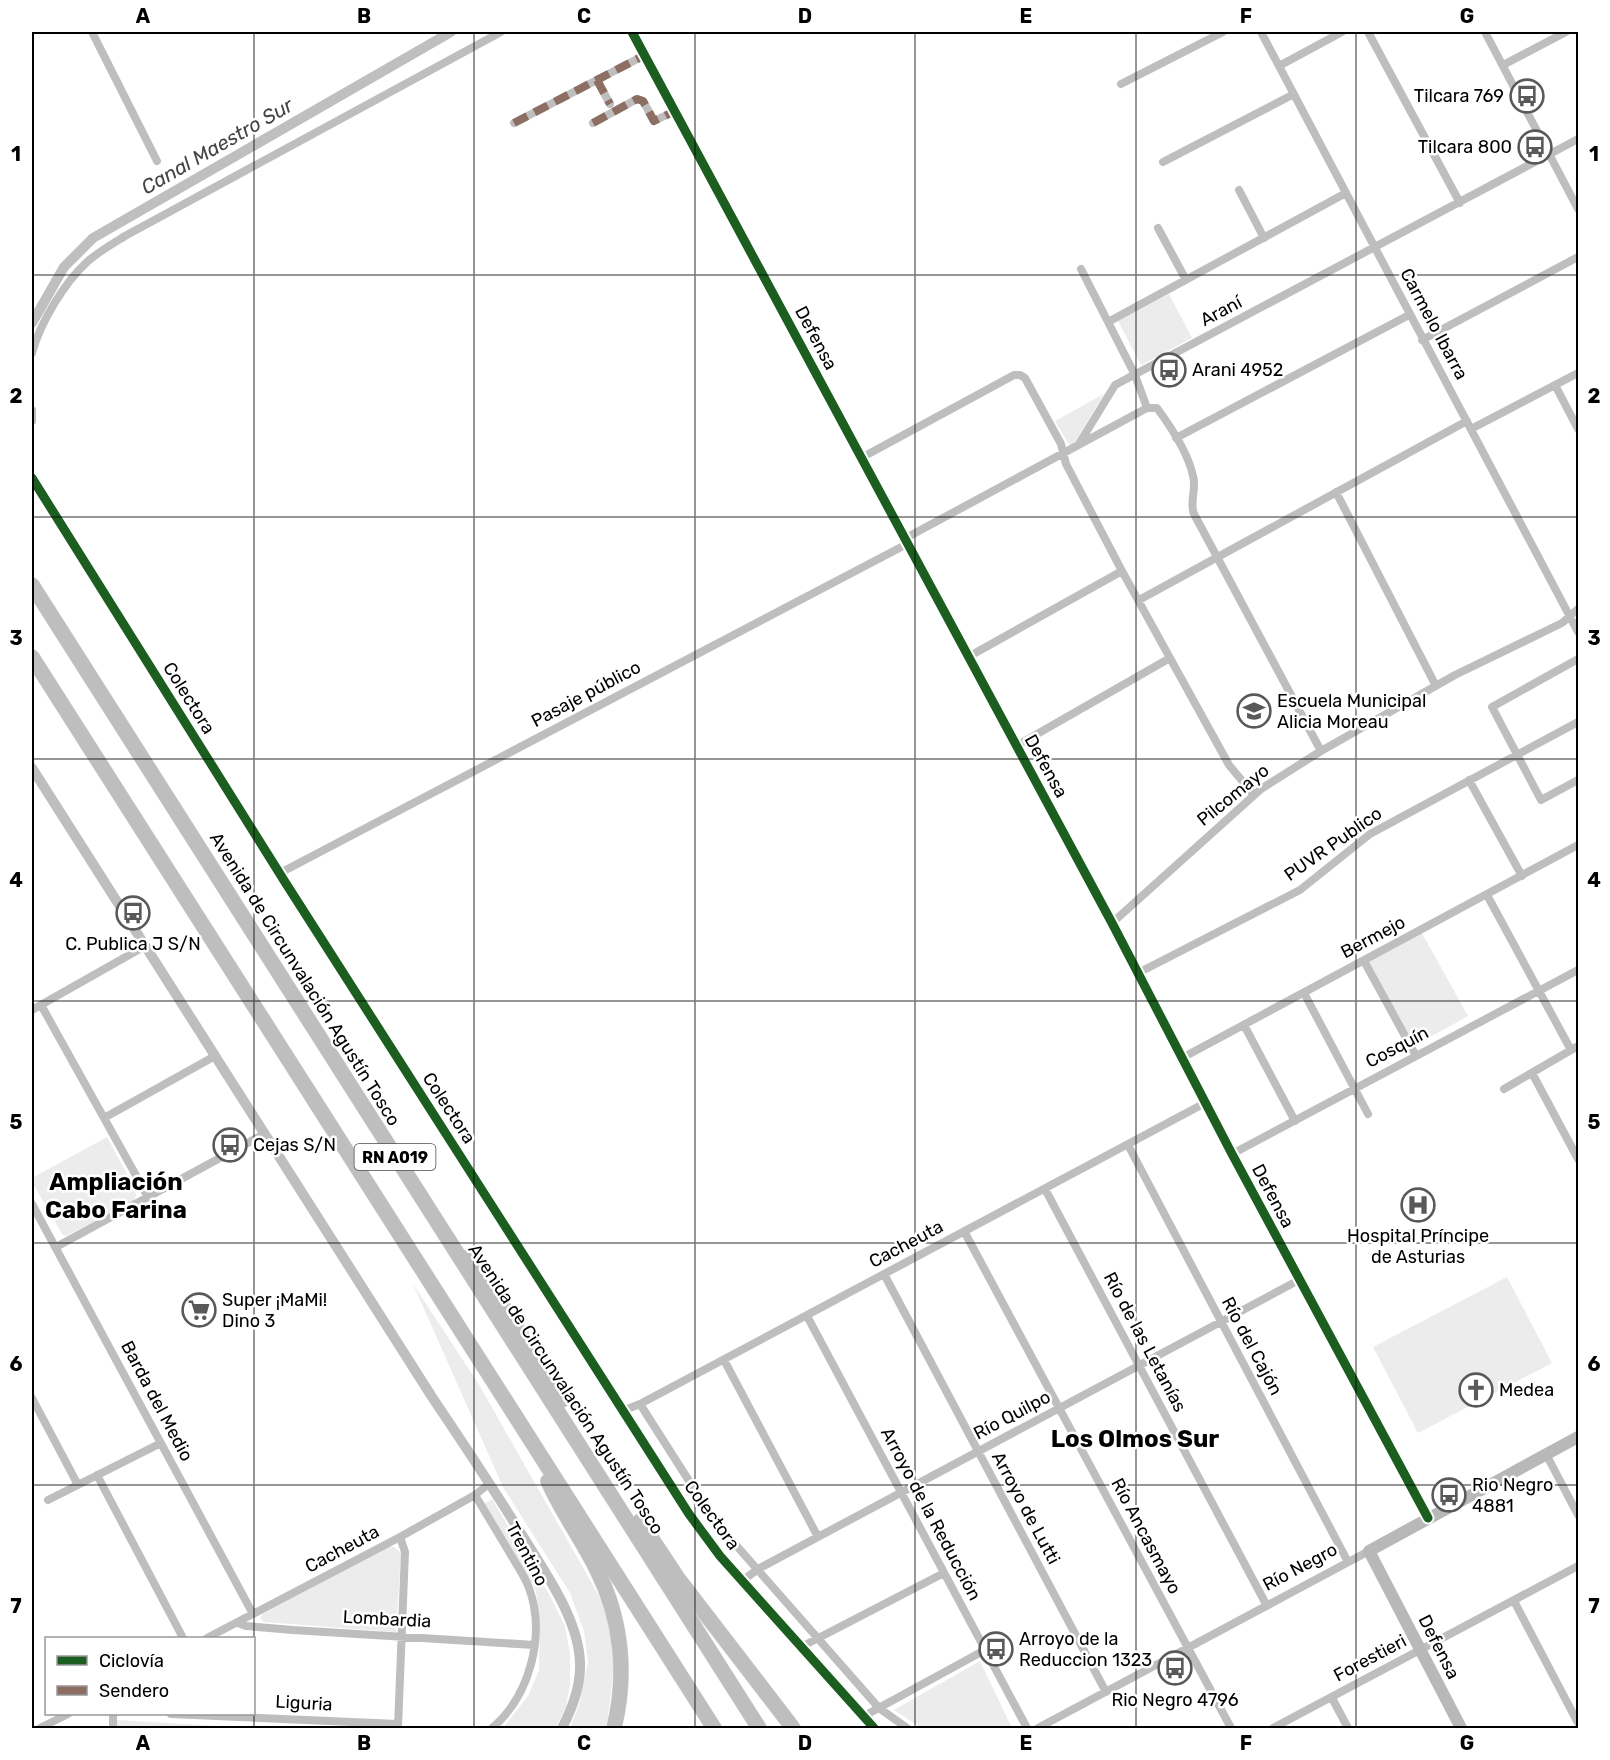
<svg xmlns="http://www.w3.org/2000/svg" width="1610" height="1760" font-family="Rubik,sans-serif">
	<rect width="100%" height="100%" fill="#fff"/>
	<path fill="#ececec" d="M1169,294L1192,338L1141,365L1118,321Z
		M1104,394L1074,444L1071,446L1068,443L1055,421Z
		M1422,933L1468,1016L1414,1046L1368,962Z
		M107,1137L135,1189L136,1195L134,1201L66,1236L62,1234L32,1182V1178Z
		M1507,1277L1552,1363L1418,1433L1373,1347Z
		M413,1284L478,1383L598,1594C619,1641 614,1679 606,1728H570L580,1702L588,1662L584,1631L570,1593L503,1487Z
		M492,1499L549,1594L565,1626L570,1654V1684L566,1707L555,1728H503L528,1696L539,1670L540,1628L536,1591L484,1504Z
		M388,1547H394L401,1553L396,1632L264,1622L260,1618L263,1614Z
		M980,1661L1012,1728H921L894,1710Z
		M117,1720L251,1728H117Z"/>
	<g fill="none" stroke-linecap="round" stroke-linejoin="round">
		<path stroke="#bfbfbf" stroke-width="10" d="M32,323L64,267L93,238L451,32"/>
		<defs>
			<path id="motorway" d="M32,585L759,1728
				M32,657L714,1728
				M468,1257L482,1273L562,1400
				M548,1481C562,1513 582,1539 597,1570C622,1620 627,1675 614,1728
				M640,1521L677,1577L793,1728"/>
		</defs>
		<use href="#motorway" stroke="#dbdbdb" stroke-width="16"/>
		<path stroke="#bebebe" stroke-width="8" d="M92,32L157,161
			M632,32L1112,923L1232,1154L1428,1518
			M1261,32L1578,632
			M1368,32L1460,203
			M1485,32L1578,209
			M1503,65L1566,32
			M1279,66L1342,32
			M597,80L610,104
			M1121,84L1223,32
			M514,123L645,55
			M593,123L637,99L643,101L654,121L675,111
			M1163,162L1294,94
			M1239,190L1264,238
			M1158,228L1186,280
			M1081,269L1135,375L1147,408
			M1108,322L1346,193
			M1422,340L1578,257
			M32,353C40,323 64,283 87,262C98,252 112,244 125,236L501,32
			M1555,385L1578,429
			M32,410V421
			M1471,429L1578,373
			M1176,438L1409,315
			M1079,444L1115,385L1578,139
			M861,458L1014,375H1020L1025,378L1061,444L1066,464L1122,571L1229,765L1253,794
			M1336,492L1436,686
			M904,539L1147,408H1157C1171,427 1188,452 1193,476C1197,489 1189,502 1194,514L1321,751
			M1139,600L1467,421
			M968,657L1122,571
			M1578,659L1492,707L1541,800L1578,780
			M1016,746L1170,658
			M1469,780L1522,876
			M280,873L907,544
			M1487,895L1571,1050
			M1112,923L1261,789L1321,751L1455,675L1562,623L1578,609
			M1364,961L1416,1056
			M1138,973L1300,890L1370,834L1578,722
			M1304,993L1368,1114
			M41,1005L148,1197
			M32,1010L145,946
			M1244,1025L1295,1121
			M1182,1058L1578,845
			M1532,1073L1578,1159
			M1504,1089L1578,1046
			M104,1118L215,1056
			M1128,1145L1348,1562
			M1232,1154L1578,970
			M1045,1189L1267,1606
			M32,1204L253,1614
			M964,1231L1231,1728
			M56,1247L264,1134
			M884,1274L1106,1692
			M807,1316L1027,1728
			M724,1360L818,1537
			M32,1398L78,1485
			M640,1404L714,1520L879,1708L907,1728
			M622,1411L640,1404L1205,1103
			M1546,1454L1578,1515
			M97,1475L183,1638
			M475,1495C487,1515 499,1535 511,1555C517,1566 525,1576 529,1588C546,1635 530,1696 492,1728
			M48,1500L161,1443
			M742,1581L758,1569L1299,1280
			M1514,1601L1578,1723
			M238,1623L246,1626L293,1630L534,1645
			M207,1638L400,1537L475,1495L490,1483
			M801,1647L944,1573
			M1332,1698L1348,1728
			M171,1714L398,1724
			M864,1716L985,1650
			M398,1727L405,1552L400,1537
			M40,1728L68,1714
			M113,1728V1714
			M1038,1728L1369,1551
			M1273,1728L1578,1566"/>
		<path stroke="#bebebe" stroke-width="10" d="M32,478L285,882L689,1514L720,1556L874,1728
			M32,768L432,1397C463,1443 493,1488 522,1535C544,1571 579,1619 580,1663C581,1685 572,1709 562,1728"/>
		<path stroke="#b8b8b8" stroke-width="12" d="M1461,1728L1369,1551L1578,1437"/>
		<use href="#motorway" stroke="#bebebe" stroke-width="15"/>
		<path stroke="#8d6e63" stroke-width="8" stroke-dasharray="15 8" stroke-linecap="butt" d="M597,80L610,104
			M514,123L645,55
			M593,123L637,99L643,101L654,121L675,111"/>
		<defs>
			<path id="cycleway" d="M632,32L1112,923L1232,1154L1428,1518
				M32,478L285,882L689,1514L720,1556L874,1728"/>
		</defs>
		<use href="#cycleway" stroke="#fff" stroke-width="13"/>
		<use href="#cycleway" stroke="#1b5e20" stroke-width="9"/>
	</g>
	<path fill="none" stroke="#000" stroke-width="1.5" stroke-opacity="0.55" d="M254,32V1728M474,32V1728M695,32V1728M915,32V1728M1136,32V1728M1356,32V1728M32,275H1578M32,517H1578M32,759H1578M32,1001H1578M32,1243H1578M32,1485H1578"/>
	<defs>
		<symbol id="bus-ring" viewBox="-11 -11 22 22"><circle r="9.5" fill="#fff" stroke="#595959" stroke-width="1.5"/><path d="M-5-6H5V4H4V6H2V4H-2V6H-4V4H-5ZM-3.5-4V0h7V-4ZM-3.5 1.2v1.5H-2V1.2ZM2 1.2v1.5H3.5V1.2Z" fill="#595959"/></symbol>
		<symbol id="school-ring" viewBox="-11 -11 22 22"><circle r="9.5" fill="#fff" stroke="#595959" stroke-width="1.5"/><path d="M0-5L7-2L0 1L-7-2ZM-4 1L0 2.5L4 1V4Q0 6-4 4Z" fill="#595959"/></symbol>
		<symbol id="hospital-ring" viewBox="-11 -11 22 22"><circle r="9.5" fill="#fff" stroke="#595959" stroke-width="1.5"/><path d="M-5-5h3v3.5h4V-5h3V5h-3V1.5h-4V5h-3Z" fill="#595959"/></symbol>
		<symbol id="supermarket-ring" viewBox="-11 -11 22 22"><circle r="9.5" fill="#fff" stroke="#595959" stroke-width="1.5"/><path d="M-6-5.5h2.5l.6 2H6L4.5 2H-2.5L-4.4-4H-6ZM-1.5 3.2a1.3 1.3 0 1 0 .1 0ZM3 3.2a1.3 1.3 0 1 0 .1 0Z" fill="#595959"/></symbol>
		<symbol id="church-ring" viewBox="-11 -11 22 22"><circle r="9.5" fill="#fff" stroke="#595959" stroke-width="1.5"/><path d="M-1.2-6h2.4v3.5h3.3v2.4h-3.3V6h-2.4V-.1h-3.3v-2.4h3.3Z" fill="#595959"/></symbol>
	</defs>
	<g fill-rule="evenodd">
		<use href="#bus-ring" x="1508" y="77" width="38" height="38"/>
		<use href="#bus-ring" x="1516" y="128" width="38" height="38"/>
		<use href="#bus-ring" x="1150" y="351" width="38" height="38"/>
		<use href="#school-ring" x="1235" y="692" width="38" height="38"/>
		<use href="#bus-ring" x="114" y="894" width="38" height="38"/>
		<use href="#bus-ring" x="211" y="1126" width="38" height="38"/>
		<use href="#hospital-ring" x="1399" y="1186" width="38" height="38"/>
		<use href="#supermarket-ring" x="180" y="1291" width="38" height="38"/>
		<use href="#church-ring" x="1457" y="1371" width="38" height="38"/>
		<use href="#bus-ring" x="1430" y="1476" width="38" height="38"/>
		<use href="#bus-ring" x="977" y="1630" width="38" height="38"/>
		<use href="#bus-ring" x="1156" y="1649" width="38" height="38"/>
	</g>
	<g text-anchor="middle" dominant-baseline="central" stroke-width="5" stroke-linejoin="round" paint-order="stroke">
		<rect fill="#fff" stroke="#4c4c4c" stroke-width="1.5" x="354.5" y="1144" width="81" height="26" rx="4.5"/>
		<g font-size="16" font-weight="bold" fill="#000">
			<text x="395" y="1157">RN A019</text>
		</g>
		<g font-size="18" fill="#000" stroke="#fff" text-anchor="start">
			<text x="1504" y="96" text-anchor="end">Tilcara 769</text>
			<text x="1512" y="147" text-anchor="end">Tilcara 800</text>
			<text x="1192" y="370">Arani 4952</text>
			<text x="1277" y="701">Escuela Municipal<tspan x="1277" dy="21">Alicia Moreau</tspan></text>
			<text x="133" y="944" text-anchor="middle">C. Publica J S/N</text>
			<text x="253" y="1145">Cejas S/N</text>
			<text x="1418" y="1236" text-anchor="middle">Hospital Príncipe<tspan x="1418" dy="21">de Asturias</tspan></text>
			<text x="222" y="1300">Super ¡MaMi!<tspan x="222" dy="21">Dino 3</tspan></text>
			<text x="1499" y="1390">Medea</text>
			<text x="1472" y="1485">Rio Negro<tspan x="1472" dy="21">4881</tspan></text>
			<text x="1019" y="1639">Arroyo de la<tspan x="1019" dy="21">Reduccion 1323</tspan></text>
			<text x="1175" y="1700" text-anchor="middle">Rio Negro 4796</text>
		</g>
		<g font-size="18" fill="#000" stroke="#fff">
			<text transform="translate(1221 311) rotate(-28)">Araní</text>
			<text transform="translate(1434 324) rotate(62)">Carmelo Ibarra</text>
			<text transform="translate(816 338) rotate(62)">Defensa</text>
			<text transform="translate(586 694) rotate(-28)">Pasaje público</text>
			<text transform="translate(189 698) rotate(58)">Colectora</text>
			<text transform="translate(1046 766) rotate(61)">Defensa</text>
			<text transform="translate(1233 795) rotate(-39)">Pilcomayo</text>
			<text transform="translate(1333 844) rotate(-35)">PUVR Publico</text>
			<text transform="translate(1373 937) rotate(-28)">Bermejo</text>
			<text transform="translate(305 979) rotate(58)">Avenida de Circunvalación Agustín Tosco</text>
			<text transform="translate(1397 1047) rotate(-28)">Cosquín</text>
			<text transform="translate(449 1108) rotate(57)">Colectora</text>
			<text transform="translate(1273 1196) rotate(62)">Defensa</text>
			<text transform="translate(906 1244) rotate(-28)">Cacheuta</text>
			<text transform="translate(1145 1342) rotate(62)">Río de las Letanías</text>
			<text transform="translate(1252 1346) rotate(62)">Río del Cajón</text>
			<text transform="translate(566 1389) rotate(57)">Avenida de Circunvalación Agustín Tosco</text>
			<text transform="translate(157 1401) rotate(62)">Barda del Medio</text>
			<text transform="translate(1012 1415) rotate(-28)">Río Quilpo</text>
			<text transform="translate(1026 1508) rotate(62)">Arroyo de Lutti</text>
			<text transform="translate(931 1514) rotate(62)">Arroyo de la Reducción</text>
			<text transform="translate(712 1515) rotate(54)">Colectora</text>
			<text transform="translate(1146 1536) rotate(62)">Río Ancasmayo</text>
			<text transform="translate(342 1549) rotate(-28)">Cacheuta</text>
			<text transform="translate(527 1554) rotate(62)">Trentino</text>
			<text transform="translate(1300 1567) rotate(-28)">Río Negro</text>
			<text transform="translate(387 1619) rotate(3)">Lombardia</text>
			<text transform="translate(1439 1647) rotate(63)">Defensa</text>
			<text transform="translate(1370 1658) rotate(-28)">Forestieri</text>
			<text transform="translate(304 1703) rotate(3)">Liguria</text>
		</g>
		<g font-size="20" font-style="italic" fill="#444" stroke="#fff">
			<text transform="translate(217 146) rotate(-30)">Canal Maestro Sur</text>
		</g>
		<g font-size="24" font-weight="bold" fill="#000" stroke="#fff">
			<text x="116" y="1182">Ampliación<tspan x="116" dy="28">Cabo Farina</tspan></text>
			<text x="1135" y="1439">Los Olmos Sur</text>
		</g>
	</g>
	<rect width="1610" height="1760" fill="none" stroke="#ffffff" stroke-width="66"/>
	<rect x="45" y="1637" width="210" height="78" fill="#ffffff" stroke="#999999" stroke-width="1.5"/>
	<rect x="57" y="1656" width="30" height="9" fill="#1b5e20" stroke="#999999" stroke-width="1.5"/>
	<text x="99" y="1667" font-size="18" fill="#000000">Ciclovía</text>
	<rect x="57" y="1686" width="30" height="9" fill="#8d6e63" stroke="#999999" stroke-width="1.5"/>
	<text x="99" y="1697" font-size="18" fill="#000000">Sendero</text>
	<rect x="33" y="33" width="1544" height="1694" fill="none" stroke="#000" stroke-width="2"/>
	<g font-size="20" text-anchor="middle" font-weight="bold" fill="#000">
		<text x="143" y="23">A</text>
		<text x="364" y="23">B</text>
		<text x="584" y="23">C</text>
		<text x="805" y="23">D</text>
		<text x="1026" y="23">E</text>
		<text x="1246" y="23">F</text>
		<text x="1467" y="23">G</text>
		<text x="16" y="161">1</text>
		<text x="1594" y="161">1</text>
		<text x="16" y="403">2</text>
		<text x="1594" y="403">2</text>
		<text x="16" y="645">3</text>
		<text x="1594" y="645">3</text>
		<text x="16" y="887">4</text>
		<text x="1594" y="887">4</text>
		<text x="16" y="1129">5</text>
		<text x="1594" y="1129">5</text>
		<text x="16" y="1371">6</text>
		<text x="1594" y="1371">6</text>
		<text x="16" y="1613">7</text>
		<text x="1594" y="1613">7</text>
		<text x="143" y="1750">A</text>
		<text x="364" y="1750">B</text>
		<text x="584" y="1750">C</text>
		<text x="805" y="1750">D</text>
		<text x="1026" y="1750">E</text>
		<text x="1246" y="1750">F</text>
		<text x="1467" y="1750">G</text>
	</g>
</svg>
